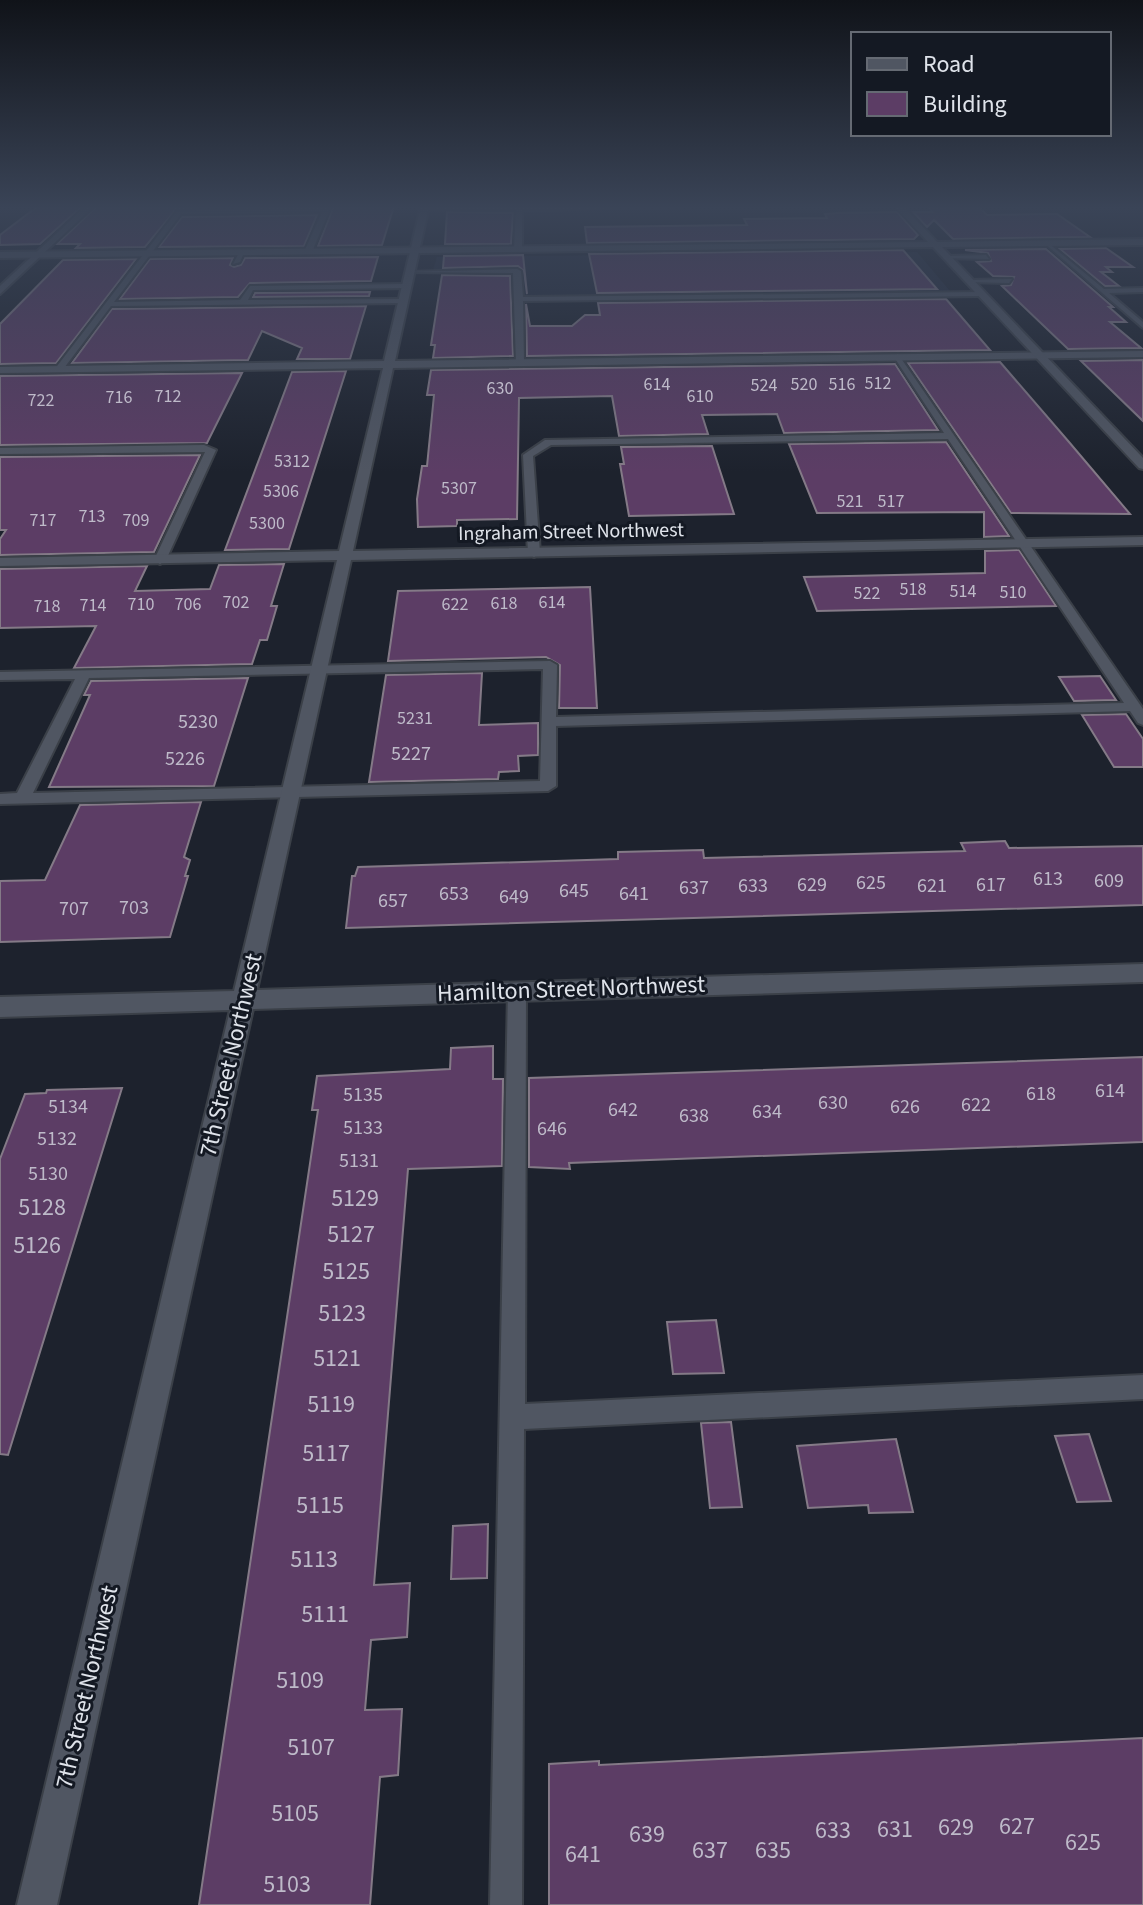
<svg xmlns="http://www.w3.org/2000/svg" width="1143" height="1905" font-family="'Source Sans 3',sans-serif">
	<rect width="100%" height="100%" fill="#1d222d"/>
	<path fill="#242b3b" d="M917,252L950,291L523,296L522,271L433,270L437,257Z"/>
	<path fill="#5c3d65" stroke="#847a87" stroke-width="2" d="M38,206H82L40,244L0,245V235Z
		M97,206H244L177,208L145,247L76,248L80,244H57Z
		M334,206H394L382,245L318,246Z
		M929,207H979L987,215L1057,214L1090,237L953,239L934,220L927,227L913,212H933Z
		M447,212L513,213L511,244H445Z
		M897,212L918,235L914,239L587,243L585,227L747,225L744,219L827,218L825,214L837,213Z
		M317,215L304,246L159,247L182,217Z
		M1106,248L1133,267H1106L1112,272H1101L1119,286H1105L1060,249Z
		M1046,249L1113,307H1109L1126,322H1110L1141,348L1068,349L1002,286L1011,285L1014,277L993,276L977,262L991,261L988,253L965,250Z
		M903,250L937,289L597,293L589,254Z
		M523,255L527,294L524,271L518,266L443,268L444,256Z
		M378,257L371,281L250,283L238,297L120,299L150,259L233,258L230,265L234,267L241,265L245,258Z
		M136,259L56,363L0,364V324L63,260Z
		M442,275L510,276L513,356L433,358L435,345H431Z
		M370,292L369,296L253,297L255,293Z
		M946,299L990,350L527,356L526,304L530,326H572L585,315H600L598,303Z
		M366,306L350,359H297L302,348L262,331L248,360L72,363L112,309Z
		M1143,360V421L1081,361Z
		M1000,362L1069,442L1130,514L1011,513L908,363Z
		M895,364L938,430L784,433L777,414L702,415L708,434L619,436L612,396L519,398L517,519L457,520V526L418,527L417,499L422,466H427L434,395H427L431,370Z
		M346,371L289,549L225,550L292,372Z
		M242,373L207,443L0,445V376Z
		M946,442L1009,536L984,537V512L817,513L789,444Z
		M712,446L734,514L629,516L620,464H624L621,447Z
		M200,455L154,552L0,555V539L6,530H0V457Z
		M1019,550L1056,606L817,611L804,577L985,573V551Z
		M284,564L271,606H277L267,640H260L252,664L74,668L96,626L0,628V569L147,566L135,591L210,589L219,565Z
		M590,587L597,708H559L560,665L546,657L388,661L398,591Z
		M482,673L479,725L538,723V755L518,756L519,771L499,772L498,779L369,782L386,675Z
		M1100,676L1116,700L1074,701L1059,677Z
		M248,678L214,786L49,787L90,695H84L91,681Z
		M1126,714L1143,739V767H1114L1082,715Z
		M201,802L184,857L190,860L185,876H188L170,937L0,942V881L45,880L80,805Z
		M1005,841L1009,848L1143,846V905L346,928L352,876H355L358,867L618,859V852L703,850L704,858L965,851L961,843Z
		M493,1046V1079H503L502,1166L408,1169L374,1585L410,1583L407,1637L371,1640L365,1710L402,1709L398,1775L380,1777L370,1905H199L318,1110H312L317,1076L450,1069L451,1048Z
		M1143,1057V1142L569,1163L570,1169L529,1167V1078Z
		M122,1088L8,1455L0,1454V1159L25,1094L46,1093L47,1090Z
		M716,1320L724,1373L673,1374L667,1322Z
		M731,1422L742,1507L710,1508L701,1423Z
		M1089,1434L1111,1501L1077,1502L1055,1436Z
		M896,1439L913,1512L869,1513L868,1505L808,1508L797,1446Z
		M488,1524L487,1578L451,1579L453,1526Z
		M1143,1738V1905H549V1764L599,1761V1765Z"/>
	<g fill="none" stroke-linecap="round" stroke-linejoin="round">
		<defs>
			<path id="service" d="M325,206H331L312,252L308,254L304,252L322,212L181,214L114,302L240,300L250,286L407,284L410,288L253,290L248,300L403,299L406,303L111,306L61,372L54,370L177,211Z
				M516,206H723L522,210V249L518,251L514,249L516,210L421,209Z
				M1043,242H1047L1104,289L1143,288V292L1109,293L1143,322V328Z
				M240,251L244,253L240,262L233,264Z
				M986,255L989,259L944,258L948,256Z
				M517,269L521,271L523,297L982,292L986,294L982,296L523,301L524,363L520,366L516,363L513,273L406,272Z
				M1012,279L1009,283L967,282L971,280Z
				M898,354L1143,709V725L1138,723L1130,711L556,726V786L548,791L0,804V794L17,793L75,679L0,680V672L550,661L557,665L556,717L1124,703L948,439L551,445L533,456L540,553L534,557L528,553L523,455L545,440L944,433L894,357ZM543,669L540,781L33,793L89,678Z
				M204,445L216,450L166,560L160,564L154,560L205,452L0,454V448Z
				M517,983L524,986L526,991L525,1404L1143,1375V1399L524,1429L522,1905H490L508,991L510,986Z"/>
			<path id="minor" d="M86,206H94L0,294V286Z
				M421,206H429L395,361L1143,351V357L393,368L353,551L1143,537V545L351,560L257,990L1143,964V982L253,1009L57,1905H17L230,1010L0,1017V997L234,991L337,560L0,566V558L339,551L383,368L0,373V367L384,361Z"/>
			<path id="tertiary" d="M895,206H903L937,242L1143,239V245L942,247L1143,458V469L1139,468L933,247L0,258V252L928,242Z"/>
		</defs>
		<use href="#service" stroke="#3b4048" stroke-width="4"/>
		<use href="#minor" stroke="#3b4048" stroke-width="4"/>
		<use href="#tertiary" stroke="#3b4048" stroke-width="4"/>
		<use href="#service" fill="#505662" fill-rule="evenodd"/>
		<use href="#minor" fill="#505662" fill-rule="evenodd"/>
		<use href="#tertiary" fill="#505662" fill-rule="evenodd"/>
	</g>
	<linearGradient id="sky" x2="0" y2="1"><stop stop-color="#101319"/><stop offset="0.44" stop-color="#3a4457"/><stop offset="1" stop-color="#3a4457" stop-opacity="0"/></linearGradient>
	<rect width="1143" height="472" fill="url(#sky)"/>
	<g text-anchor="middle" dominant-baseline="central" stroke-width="6" stroke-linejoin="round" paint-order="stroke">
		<g font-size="18" fill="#bebac9">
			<text x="878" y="383">512</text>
			<text x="657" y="384">614</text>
			<text x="804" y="384">520</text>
			<text x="842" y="384">516</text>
			<text x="764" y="385">524</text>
			<text x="500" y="388">630</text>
			<text x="168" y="396">712</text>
			<text x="700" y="396">610</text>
			<text x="119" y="397">716</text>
			<text x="41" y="400">722</text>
			<text x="292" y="461">5312</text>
			<text x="459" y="488">5307</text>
			<text x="281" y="491">5306</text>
			<text x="850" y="501">521</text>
			<text x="891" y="501">517</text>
			<text x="92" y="516">713</text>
			<text x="43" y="520">717</text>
			<text x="136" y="520">709</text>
			<text x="267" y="523">5300</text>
			<text x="913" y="589">518</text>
			<text x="963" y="591">514</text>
			<text x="1013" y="592">510</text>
			<text x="867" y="593">522</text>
			<text x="236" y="602">702</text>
			<text x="552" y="602">614</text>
			<text x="504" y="603">618</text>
			<text x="141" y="604">710</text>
			<text x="188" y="604">706</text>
			<text x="455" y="604">622</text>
			<text x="93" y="605">714</text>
			<text x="47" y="606">718</text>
			<text x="415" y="718">5231</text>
		</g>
		<g font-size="20" fill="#dfe3ea" stroke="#141923">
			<text transform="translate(571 532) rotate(-1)">Ingraham Street Northwest</text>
		</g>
		<g font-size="20" fill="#bebac9">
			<text x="198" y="722">5230</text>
			<text x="411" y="754">5227</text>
			<text x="185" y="759">5226</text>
			<text x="1048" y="879">613</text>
			<text x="1109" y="881">609</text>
			<text x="871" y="883">625</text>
			<text x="812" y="885">629</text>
			<text x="991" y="885">617</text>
			<text x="753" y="886">633</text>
			<text x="932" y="886">621</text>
			<text x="694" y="888">637</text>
			<text x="574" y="891">645</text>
			<text x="454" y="894">653</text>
			<text x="634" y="894">641</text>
			<text x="514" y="897">649</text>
			<text x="393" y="901">657</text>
			<text x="134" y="908">703</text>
			<text x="74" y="909">707</text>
			<text x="1110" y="1091">614</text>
			<text x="1041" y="1094">618</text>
			<text x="363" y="1095">5135</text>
			<text x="833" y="1103">630</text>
			<text x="976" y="1105">622</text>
			<text x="68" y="1107">5134</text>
			<text x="905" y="1107">626</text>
			<text x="623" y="1110">642</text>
			<text x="767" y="1112">634</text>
			<text x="694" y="1116">638</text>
			<text x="363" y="1128">5133</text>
			<text x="552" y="1129">646</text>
			<text x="57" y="1139">5132</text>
			<text x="359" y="1161">5131</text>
			<text x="48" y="1174">5130</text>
		</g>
		<g font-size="24" fill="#dfe3ea" stroke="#141923">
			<text transform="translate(571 989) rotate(-2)">Hamilton Street Northwest</text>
			<text transform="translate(231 1055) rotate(-77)">7th Street Northwest</text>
			<text transform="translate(87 1687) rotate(-77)">7th Street Northwest</text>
		</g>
		<g font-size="24" fill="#bebac9">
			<text x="355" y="1198">5129</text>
			<text x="42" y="1207">5128</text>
			<text x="351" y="1234">5127</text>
			<text x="37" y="1245">5126</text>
			<text x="346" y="1271">5125</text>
			<text x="342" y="1313">5123</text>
			<text x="337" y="1358">5121</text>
			<text x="331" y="1404">5119</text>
			<text x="326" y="1453">5117</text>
			<text x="320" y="1505">5115</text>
			<text x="314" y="1559">5113</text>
			<text x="325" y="1614">5111</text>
			<text x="300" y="1680">5109</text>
			<text x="311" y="1747">5107</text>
			<text x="295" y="1813">5105</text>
			<text x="1017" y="1826">627</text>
			<text x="956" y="1827">629</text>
			<text x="895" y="1829">631</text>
			<text x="833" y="1830">633</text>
			<text x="647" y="1834">639</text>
			<text x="1083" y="1842">625</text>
			<text x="710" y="1850">637</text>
			<text x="773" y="1850">635</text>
			<text x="583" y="1854">641</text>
			<text x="287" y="1884">5103</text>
		</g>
	</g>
	<rect x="851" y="32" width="260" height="104" fill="#141923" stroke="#656a73" stroke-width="2"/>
	<rect x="867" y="58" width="40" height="12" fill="#505662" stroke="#656a73" stroke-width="2"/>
	<text x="923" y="72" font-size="24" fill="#dfe3ea">Road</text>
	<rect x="867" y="92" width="40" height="24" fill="#5c3d65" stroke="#656a73" stroke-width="2"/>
	<text x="923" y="112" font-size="24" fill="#dfe3ea">Building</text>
</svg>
